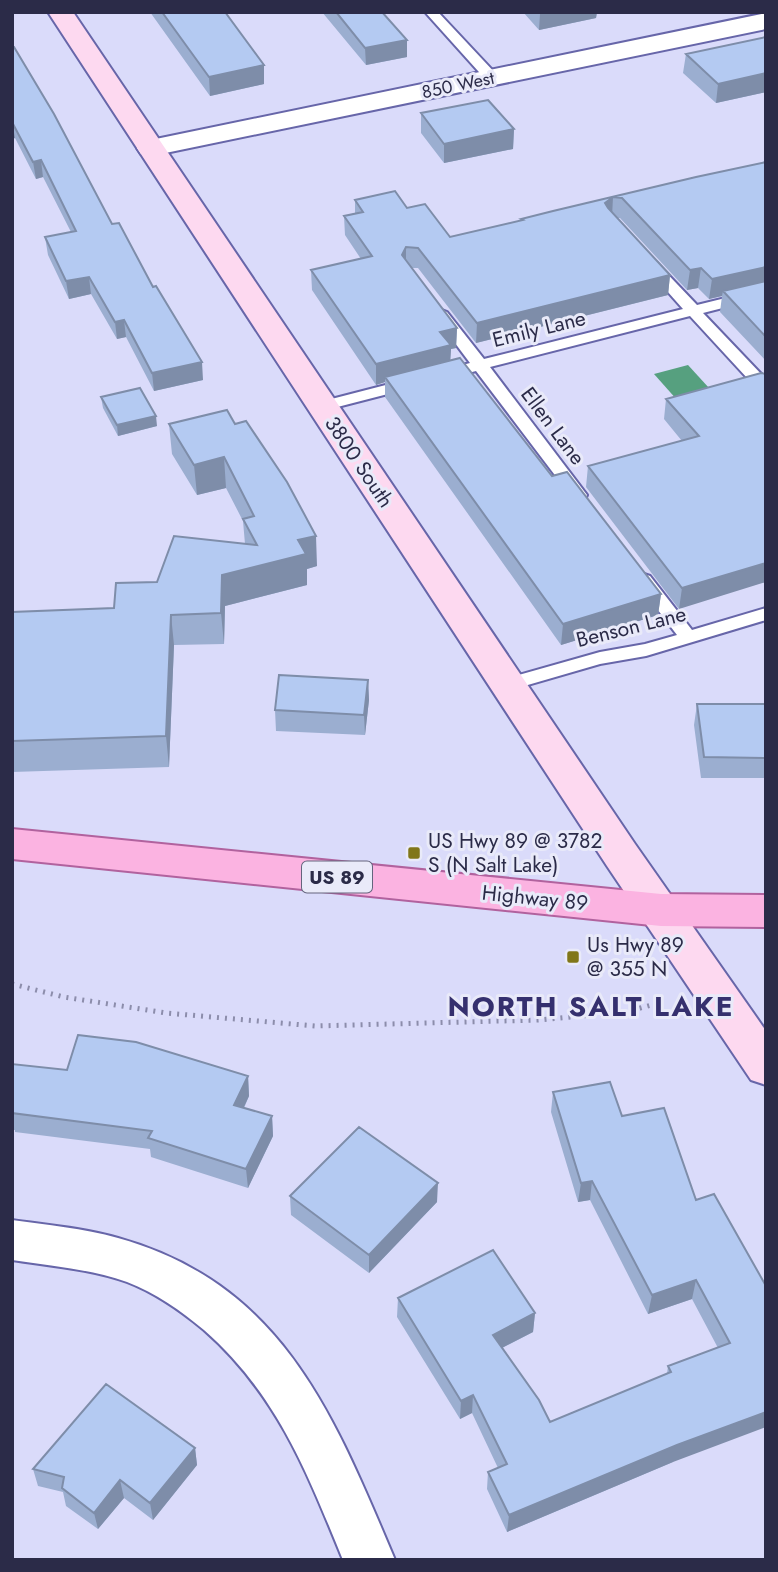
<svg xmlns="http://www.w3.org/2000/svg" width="778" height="1572" font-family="Jost,sans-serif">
	<rect width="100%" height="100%" fill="#dadbfa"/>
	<path fill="#56a07f" d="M688,365L720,400L686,410L654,374Z"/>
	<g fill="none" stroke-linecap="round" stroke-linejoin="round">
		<defs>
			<path id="lane" d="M425,12H438L497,75V81H487Z
				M651,261L656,262L697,305L766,288V297L703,313L766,379V394L760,392L690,316L490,367L587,495L585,499H573L476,371L445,379L439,377L437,374L439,371L470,363L434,315L442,310L447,312L484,359L683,309L644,265Z
				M409,379L417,384L415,387L322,411L314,406L316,403Z
				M644,574L650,576L692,630L766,608V620L646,656L600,664L507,691L501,690L498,685L501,680L600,652L645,644L677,635L635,580Z"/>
			<path id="street" d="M766,13V29L151,156L141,154L137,148L141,142L151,140Z
				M12,1220C47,1225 83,1228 118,1238C283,1284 334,1416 395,1560H343C307,1472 277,1394 204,1330C181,1311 156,1293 127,1282C91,1269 50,1266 12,1260Z"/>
			<path id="secondary" d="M48,12H73L635,844L766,1031V1085L751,1080L607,866Z"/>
			<path id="primary" d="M12,829L661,894L766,895V927L661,926L12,859Z"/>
		</defs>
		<use href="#lane" stroke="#6766a9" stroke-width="4"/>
		<use href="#street" stroke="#6766a9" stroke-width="4"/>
		<use href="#secondary" stroke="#6766a9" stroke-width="4"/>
		<use href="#primary" stroke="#b1629e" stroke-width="4"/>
		<path stroke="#8c8dab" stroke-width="5" stroke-dasharray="2 6" stroke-linecap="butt" d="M12,984L64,997L166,1013L315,1026L538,1020L626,1012L655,1004"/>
		<use href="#lane" fill="#fff" fill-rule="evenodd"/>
		<use href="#street" fill="#fff" fill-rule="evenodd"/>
		<use href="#secondary" fill="#fdd9f0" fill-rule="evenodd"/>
		<use href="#primary" fill="#fbb3e1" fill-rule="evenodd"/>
	</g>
	<path fill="#9baed0" d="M150,12H225L264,65V84L210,96Z
		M322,12H382L407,57L366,65Z
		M523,12H597L596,18L539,30Z
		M766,37V92L716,103L683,73L686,54Z
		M12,47L112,224L203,380L154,391L126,337L117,339L91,294L69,299L48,255L45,237L71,232L43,177L36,179L15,138L12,139Z
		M421,113L514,129L513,149L444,163L421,133Z
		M766,162V361L720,312L722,296L709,299L698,288L687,290L620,218H617L670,275L668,295L476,343L418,268H412L457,328L456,348L451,349L450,360L552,476L661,594L658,615L561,645L385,397V382L376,385L312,290L311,270L361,259L345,235L344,216L355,213V200L407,208L450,237L521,221V219Z
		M766,374L679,609L586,487L588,466L682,441L664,419L666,399Z
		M101,397L157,426L118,436L103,408Z
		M227,410L317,566L307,569V585L225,606L224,644L174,645L169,767L12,772V612L114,608L157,582L245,544L243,521L226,488L197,495L172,454L169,424Z
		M368,680L369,700L365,735L276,731L275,710Z
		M697,704H766V778H701L694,725Z
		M12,1064L67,1070L248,1076L249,1096L244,1108L272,1116L273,1136L248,1188L151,1157L150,1149L15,1132V1130H12Z
		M553,1092L622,1116L696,1200L766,1286L673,1462L507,1532L487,1489L488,1472L498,1468L472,1413L460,1419L397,1317L398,1298L535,1313L533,1332L502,1348L550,1422L667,1374L668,1366L718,1348L692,1299L648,1314L590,1200L578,1202L551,1112Z
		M290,1196L437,1202L369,1273L291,1215Z
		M195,1448L197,1465L153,1520L124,1498L98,1529L66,1506L63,1492L38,1486L33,1469Z"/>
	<path fill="#7e8da9" d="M547,12H597L596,18L539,30L540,14Z
		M407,40V57L366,65L365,48Z
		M264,65V84L210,96L209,77Z
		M766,73V92L716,103L718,84Z
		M12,122L15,138L12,139Z
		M514,129L513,149L444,163V144Z
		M41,160L43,177L36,179L33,162Z
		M613,197L612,217L605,203Z
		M406,247V267L402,255Z
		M766,267V286L723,291L722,296L709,299L712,279Z
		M701,268L698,288L687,290L690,270Z
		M670,275L668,295L476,343L477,323Z
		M89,277L91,294L69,299L66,281Z
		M124,320L126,337L117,339L115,322Z
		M457,328L456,348L451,349L450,366L385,377V382L376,385V364L440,332Z
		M202,362L203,380L154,391L152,373Z
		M156,416L157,426L118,436L117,425Z
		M224,457L226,488L197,495L194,465Z
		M316,536L317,566L307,569V585L225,606L224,644L221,613L222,575L298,540Z
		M766,563V582L679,609L682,588Z
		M661,594L658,615L561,645L563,624Z
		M171,615L174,645L169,767L166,736Z
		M368,680L369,700L365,735L364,715Z
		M248,1076L249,1096L236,1124L234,1105Z
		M272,1116L273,1136L248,1188L246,1169Z
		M592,1181L590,1200L578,1202L581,1183Z
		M438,1183L437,1202L369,1273V1255Z
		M696,1280L692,1299L648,1314L652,1295Z
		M535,1313L533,1332L492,1353L493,1335Z
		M473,1395L472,1413L460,1419L461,1401Z
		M766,1412V1427L673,1462L507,1532L509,1515L677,1445Z
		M195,1448L197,1465L153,1520L150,1503Z
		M120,1480L124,1498L98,1529L94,1513Z"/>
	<path fill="#b4caf2" stroke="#7e8da9" stroke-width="2" d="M162,12H225L264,65L209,77Z
		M336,12H382L407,40L365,48Z
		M766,37V73L718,84L686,54Z
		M12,47H14L54,114L112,224L119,223L153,287L156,286L202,362L152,373L124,320L115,322L89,277L66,281L45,237L76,231L41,160L33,162L12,122Z
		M488,100L514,129L444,144L421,113Z
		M766,162V267L712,279L701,268L690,270L622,198L613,197L605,203L608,208L670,275L477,323L418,248L406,247L402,255L457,328L440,332L451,345L376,364L311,270L372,256L344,216L363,212L355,200L395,191L407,208L425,204L450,237L523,220L521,219L553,211L696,177Z
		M766,281V337L723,291Z
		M460,358L552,476L567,472L661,594L563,624L385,377Z
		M761,373L766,374V563L682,588L588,466L699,436L666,399Z
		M140,388L156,416L117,425L101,397Z
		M227,410L235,424L246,421L287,482L316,536L298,540L306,554L222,575L221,613L171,615L166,736L12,741V612L114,608L116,583L157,582L174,536L257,545L243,519L254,516L224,457L194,465L169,424Z
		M279,675L368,680L364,715L275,710Z
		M697,704H766V758L704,757Z
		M78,1035L136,1042L248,1076L234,1105L272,1116L246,1169L148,1138L152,1131L12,1113V1064L67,1070Z
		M610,1082L622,1116L664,1108L696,1200L714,1194L766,1286V1412L677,1445L509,1515L488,1472L507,1464L473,1395L461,1401L398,1298L493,1250L535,1313L493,1335L539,1400L550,1422L671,1372L668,1366L730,1343L696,1280L652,1295L592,1181L581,1183L553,1092Z
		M359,1127L438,1183L369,1255L290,1196Z
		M106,1384L195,1448L150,1503L120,1480L94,1513L62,1488L64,1477L33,1469Z"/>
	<g fill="#807619" stroke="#e9eaf9" stroke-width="2.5">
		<rect x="407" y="846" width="14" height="14" rx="3.5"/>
		<rect x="566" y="950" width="14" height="14" rx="3.5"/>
	</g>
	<g text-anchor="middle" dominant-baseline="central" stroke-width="6" stroke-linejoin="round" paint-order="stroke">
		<g font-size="18" fill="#2b2b48" stroke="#e9eaf9">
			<text transform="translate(458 85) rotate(-12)">850 West</text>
		</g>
		<rect fill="#e9eaf9" stroke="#64647d" stroke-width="2" x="302" y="861.5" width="70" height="31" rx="5"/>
		<g font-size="19" font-weight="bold" fill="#2b2b48">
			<text x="337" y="877">US 89</text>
		</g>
		<g font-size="21" fill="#2b2b48" stroke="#e9eaf9">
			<text transform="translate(539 329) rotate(-14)">Emily Lane</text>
			<text transform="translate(553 426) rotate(53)">Ellen Lane</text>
			<text transform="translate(359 462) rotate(56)">3800 South</text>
			<text transform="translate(631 627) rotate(-14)">Benson Lane</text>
			<text transform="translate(535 898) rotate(6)">Highway 89</text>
		</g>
		<g font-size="21" fill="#2b2b48" stroke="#e9eaf9" text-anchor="start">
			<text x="428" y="841">US Hwy 89 @ 3782<tspan x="428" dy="24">S (N Salt Lake)</tspan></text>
			<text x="587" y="945">Us Hwy 89<tspan x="587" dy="24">@ 355 N</tspan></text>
		</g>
		<g font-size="28" font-weight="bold" letter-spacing="2" fill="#35306e" stroke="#e9eaf9">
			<text x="591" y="1006">NORTH SALT LAKE</text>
		</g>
	</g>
	<rect width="778" height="1572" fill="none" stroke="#2b2b48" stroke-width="28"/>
</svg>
